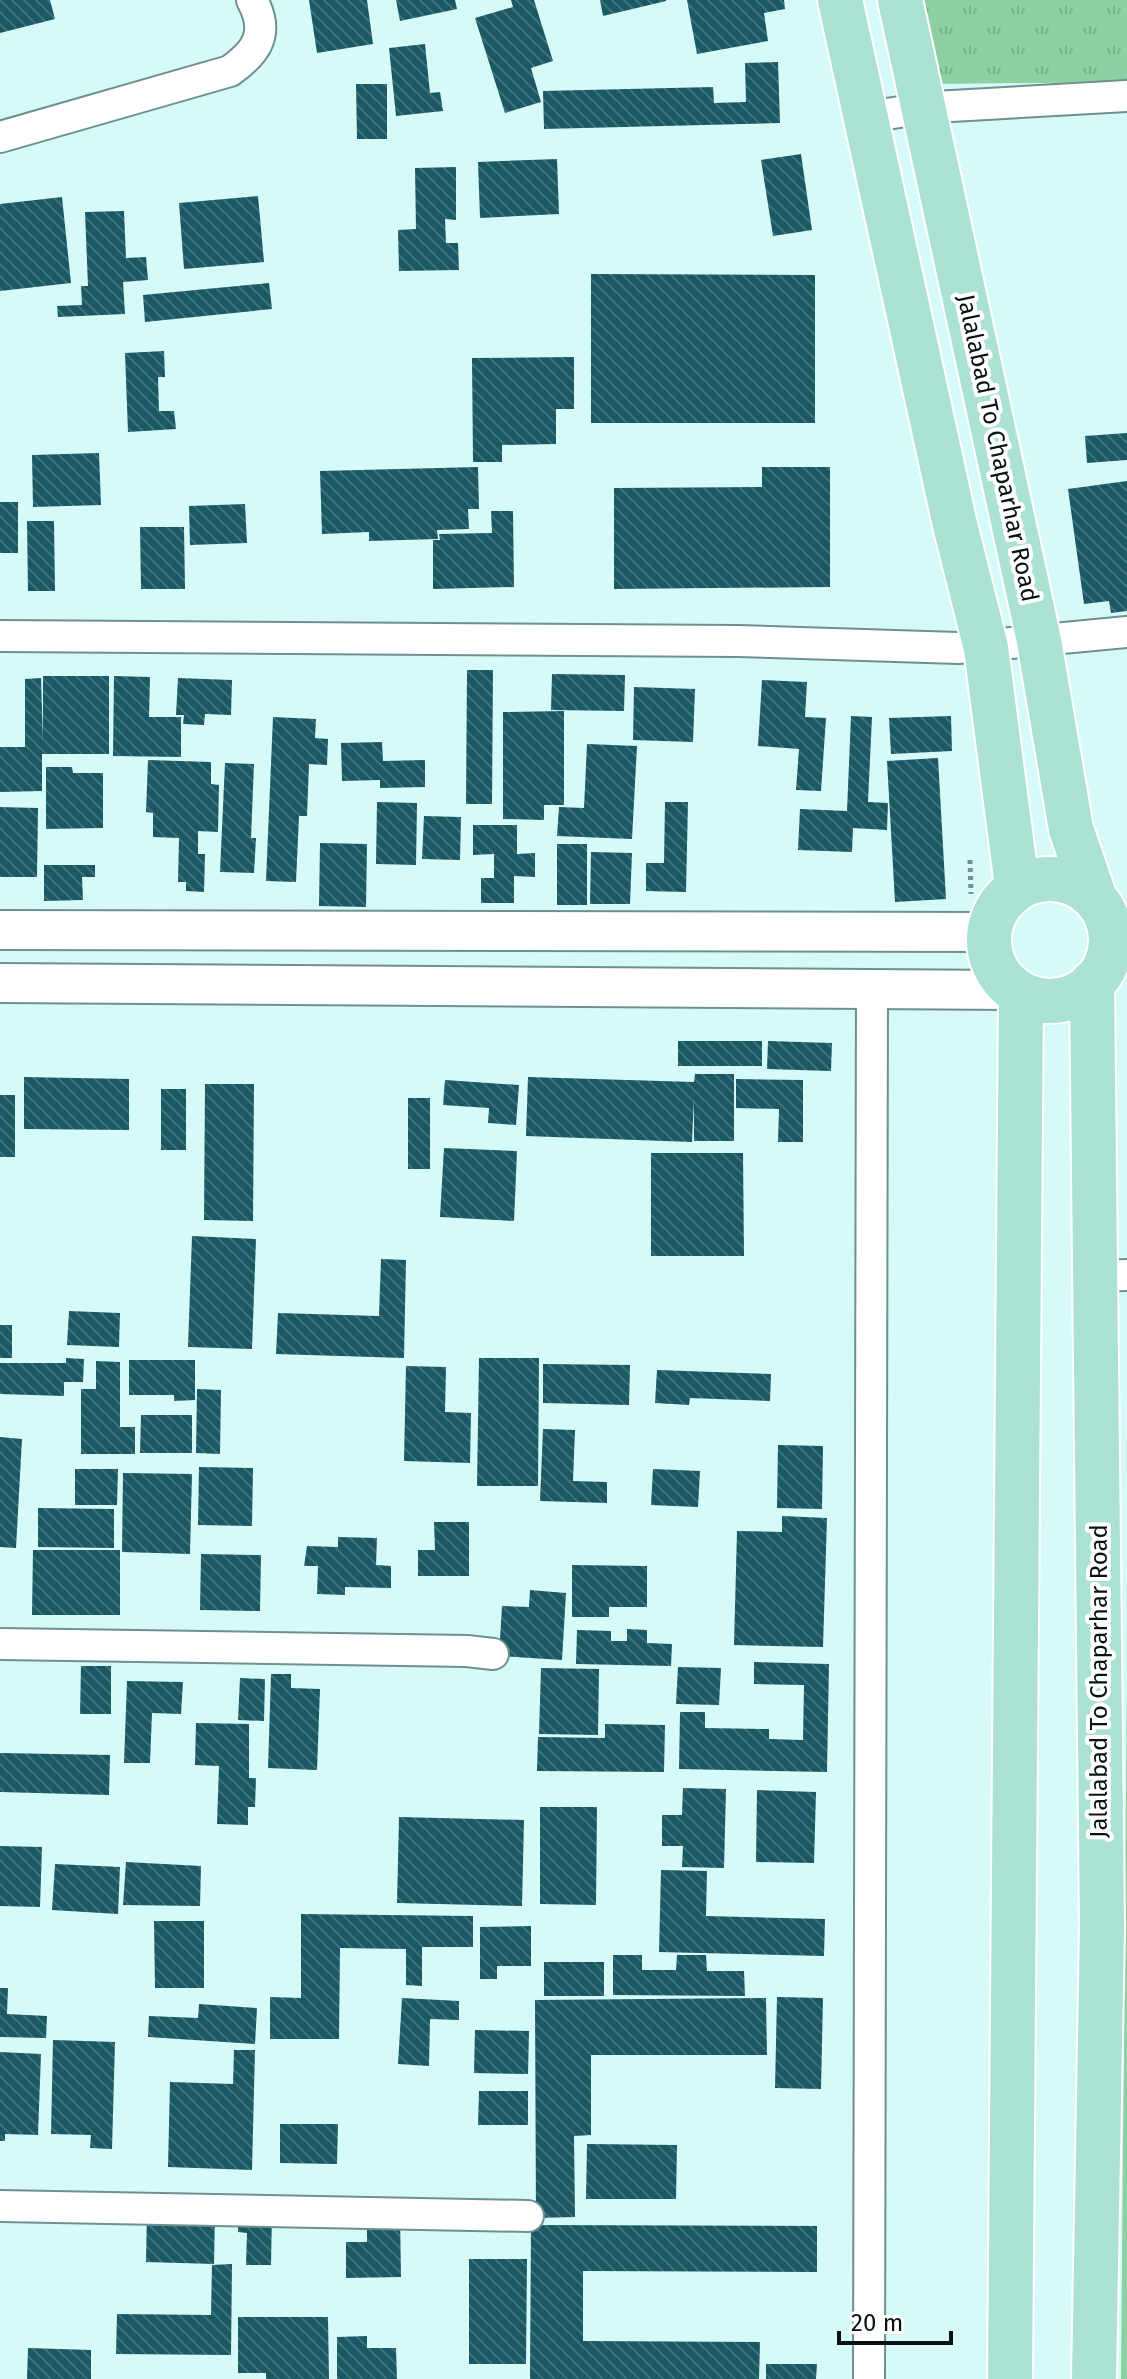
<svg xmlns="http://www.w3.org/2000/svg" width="1127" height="2379" font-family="'Fira Sans',sans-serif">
	<defs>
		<pattern id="park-tufts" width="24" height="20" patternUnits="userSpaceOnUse" patternTransform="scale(2)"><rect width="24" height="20" fill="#8dd0a4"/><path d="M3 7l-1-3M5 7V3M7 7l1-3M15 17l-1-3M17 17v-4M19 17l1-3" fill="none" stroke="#78b28c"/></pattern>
		<pattern id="building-back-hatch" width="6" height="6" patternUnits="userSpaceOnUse" patternTransform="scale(2)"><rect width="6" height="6" fill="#1a5964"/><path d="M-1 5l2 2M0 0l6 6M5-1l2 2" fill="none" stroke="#407179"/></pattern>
	</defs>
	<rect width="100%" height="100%" fill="#d6faf8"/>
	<path fill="url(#park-tufts)" d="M918,0H1127V82L933,84Z
		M1127,1677V2379H1121Z"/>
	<path fill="url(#building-back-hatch)" d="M0,0H50L55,19L0,33Z
		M309,0H367L373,44L317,53Z
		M396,0H455L457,9L400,21Z
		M511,0H534L553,61L531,68L541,102L505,113L475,18L513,7Z
		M600,0H666V1L603,16Z
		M687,0H784L785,9L764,13L768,41L697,54Z
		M425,44L430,93L440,92L443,111L396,116L389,48Z
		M778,62L780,123L544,129L543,91L713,87L714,103L746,102L745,63Z
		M356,84H387V139H357Z
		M801,154L812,230L773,236L761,160Z
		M557,159L559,214L480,218L478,162Z
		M456,167V220L445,219L446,243H458L459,270L399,271L398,230L416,229L415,168Z
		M258,196L264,262L184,269L179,203Z
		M62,197L71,283L0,291V204Z
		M124,211L126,258L146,257L148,280L123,282L125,314L58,317L57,306L82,305L81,286H88L85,212Z
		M591,274L815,275V423H591Z
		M269,283L272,309L145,322L143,295Z
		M164,351L165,377H158L159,411H174L176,429L128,432L125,353Z
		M574,357V409H556V444L502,445V462H473L472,358Z
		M1127,433V460L1087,463L1085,436Z
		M99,453L101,505L33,507L32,455Z
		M478,467L479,509H468L469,529L437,530L438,539L369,541V532L322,534L320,471Z
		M762,467H830V587L614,589V488L762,487Z
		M1127,481V611L1111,613L1109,601L1084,604L1068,489Z
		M0,502H18V553H0Z
		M245,504L247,543L190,545L189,506Z
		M491,511H513L514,587L433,589V540H440L439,534L492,533Z
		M27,521H54L55,591H28Z
		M140,527H184L185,589H141Z
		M467,670H493L492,804H466Z
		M552,674L625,675L624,711L551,710Z
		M43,676H109V754H42V791L0,792V747H25V679L41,678L43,741Z
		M114,676L150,677L149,717H181V757L113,756Z
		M178,678L232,680L231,715L205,714L204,725L183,724L184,715H176Z
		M762,680L807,682L805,717L826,718L821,791L796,790L799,749L758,746Z
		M634,687L695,689L693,742L633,740Z
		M564,711V805H544V820L503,819V712Z
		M851,716L872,717L868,802L888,803L887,830L853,828L852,852L798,850L800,809L847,811Z
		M951,716L952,751L891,754L889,718Z
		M273,717L316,719L315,738L328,739L327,765L309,764L307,816H299L296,882L266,881Z
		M382,742L383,761L425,760V787L380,788V780L342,781L341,743Z
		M587,744L637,746L632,839L557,836L559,807L584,808Z
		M938,758L946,899L895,902L887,761Z
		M148,760L211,762V784L219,785L218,832L198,831V854H205L204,892L186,891V882H178L179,838L153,837V813L146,812Z
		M225,763L254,764L251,838H256L254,873L220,872Z
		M46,767H72L73,773H103V828L46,829Z
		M377,802L417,803L416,865L376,864Z
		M665,802H688L686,892L646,891V863H664Z
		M0,807L38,808L37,877H0Z
		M424,816L461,817L460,860L422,859Z
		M473,825H517V854L535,853V877L514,876V903H481V878H494V854L473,855Z
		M320,843L367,844L366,907L319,906Z
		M557,844H587V905H557Z
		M591,852L632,853L630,904H590Z
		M44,865H95V877H82L83,900L44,901Z
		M678,1041H762V1066H678Z
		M768,1041L832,1043L831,1071L767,1069Z
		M695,1074H734V1141H694V1099L692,1142L526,1136L528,1077L694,1082Z
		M24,1077L129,1079V1130L24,1129Z
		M736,1079L803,1080V1142H778L779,1109L736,1108Z
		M445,1080L519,1085L516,1125L488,1123L489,1108L443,1105Z
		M205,1084H254L253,1221L204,1220Z
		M161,1089H186V1150H161Z
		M0,1095H15V1157H0Z
		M408,1098H430V1169H408Z
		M444,1148L517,1151L514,1221L440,1217Z
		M651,1153H743L744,1256H651Z
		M192,1236L256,1239L252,1349L188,1347Z
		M381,1259L406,1260L404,1358L276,1354L278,1313L379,1316Z
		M69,1311L120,1313L119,1347L67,1345Z
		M0,1325H12V1358H0Z
		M66,1358L84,1359L83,1382H64V1396L0,1394V1363H66Z
		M479,1358H539L538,1486H477Z
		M129,1360H195V1400L174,1401V1395H129Z
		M96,1361L120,1362V1427H135V1454H81V1389H96Z
		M543,1364L630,1365L629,1405L543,1403Z
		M406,1366L446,1367L445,1412L471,1413L470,1463L404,1461Z
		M657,1370L771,1374L770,1401L690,1398L689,1405L655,1403Z
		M197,1389L221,1390L220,1454L196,1453Z
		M141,1415H192V1453H140Z
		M543,1429L575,1430L573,1481L607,1482V1503L540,1501Z
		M0,1437L22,1439L16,1548L0,1547Z
		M778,1445L823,1446L822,1509L777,1508Z
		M199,1467L253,1468L252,1526L198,1525Z
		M75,1469H118L117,1505H75Z
		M653,1469L700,1471L698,1507L651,1505Z
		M123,1473L192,1474L190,1554L122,1552Z
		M38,1508L114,1509V1548L38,1547Z
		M782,1516L827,1518L823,1647L734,1645L737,1531L782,1532Z
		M434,1522H469V1576H418V1550H435Z
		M338,1537L377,1538L376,1565L391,1566V1588L345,1587V1595L317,1594L318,1566H304L307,1546L338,1547Z
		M33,1550H120V1615H32Z
		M201,1554L261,1555L260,1611L200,1610Z
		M572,1565L647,1566V1607H609V1617H572Z
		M530,1590L566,1593L562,1660L499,1656L502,1606L529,1607Z
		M627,1629L647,1630V1643L672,1644L671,1666L576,1664L577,1630L611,1631V1641H627Z
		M754,1662L829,1664L827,1772L679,1769L680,1712H705V1728L769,1729V1739L803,1740L804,1685L754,1684Z
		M81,1666H111V1714H80Z
		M678,1667L721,1668L719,1705L676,1704Z
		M541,1668L599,1669L598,1735L539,1734Z
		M271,1674H291V1688L320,1689L317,1770L268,1768Z
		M240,1678L265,1679L264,1721L238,1720Z
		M127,1681L183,1682L181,1714L152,1713L150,1763H124Z
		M196,1723L249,1724V1778H256L255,1807H248V1825L217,1824L219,1766L195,1765Z
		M605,1724L665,1725L664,1772L537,1771L538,1737L605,1738Z
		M0,1753L110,1755L109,1795L0,1792Z
		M683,1788L726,1789L724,1868L682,1867L683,1846H662V1815H682Z
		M757,1790L816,1792L814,1863L756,1862Z
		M540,1807H597L596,1905L540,1904Z
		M399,1817L524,1820L522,1906L397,1903Z
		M0,1846L42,1847L40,1907L0,1906Z
		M126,1862L201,1866L200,1906L123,1905Z
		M55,1864L120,1867L118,1914L52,1910Z
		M661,1870L707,1871L706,1916L825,1919L824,1956L659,1952Z
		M301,1914L473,1916V1947H422V1986L406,1985V1949L340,1948L339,2039H270V1997L301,1998Z
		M154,1921H204V1988H155Z
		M531,1926V1966H497V1979H480V1927Z
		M613,1955H642V1970H676L677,1955H706L707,1971H744L745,1996L613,1995Z
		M544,1962H604V1996H544Z
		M0,1988H8L7,2014L47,2016L46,2038L0,2037Z
		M777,1997L823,1998L821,2089L775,2088Z
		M402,1998L459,2001V2020L430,2019L429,2066L398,2064Z
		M766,1998L767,2055H591V2135L574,2136L575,2217L536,2218L535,2000Z
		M199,2004L257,2008L255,2044L148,2037L149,2016L198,2018Z
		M475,2030L529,2031L528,2074L474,2073Z
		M53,2040L115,2042L112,2149L90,2148L91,2135L51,2134Z
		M234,2050H255L252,2170L168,2167L170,2082L233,2084Z
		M0,2052L41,2054L38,2135L5,2134V2141H0Z
		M479,2091H528V2125H478Z
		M280,2124H338L337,2164L280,2163Z
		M587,2144L677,2145L676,2199H586Z
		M238,2211L272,2213L271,2265H246L247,2233L238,2232Z
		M147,2212L215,2213L214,2264L146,2262Z
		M400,2216L401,2277L346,2278V2242H367V2217Z
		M531,2225L817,2226V2272L583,2271V2341L760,2342L759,2379H530Z
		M469,2259H527L526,2364H469Z
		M232,2264L231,2355L116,2354L117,2314L211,2315L212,2265Z
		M238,2317H328L329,2379H266V2373H238Z
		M367,2336V2348H396L397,2379H337V2337Z
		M28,2348L91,2350V2379H27Z
		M766,2364H817L816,2379H766Z"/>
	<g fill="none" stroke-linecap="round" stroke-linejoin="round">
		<defs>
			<path id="minor" d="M866,117L934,107L1127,96
				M0,137L230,71C257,52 270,33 252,0
				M0,636L738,641L958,648L1127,632
				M1109,920H1127
				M1096,1276L1127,1275
				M0,1644L467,1651L493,1654
				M0,2206L528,2216
				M869,2379L872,990"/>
			<path id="tertiary" d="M0,930L988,932
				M0,983L1012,990"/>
			<path id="primary" d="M840,0L955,525L986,648L1017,886
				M900,0L1039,641L1071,829L1094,896
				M989 940a61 61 0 1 1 122 0a61 61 0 1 1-122 0Z
				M1092,983L1102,1927L1094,2379
				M1010,2379L1021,994"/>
		</defs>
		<use href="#minor" stroke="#6e908f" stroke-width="34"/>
		<use href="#tertiary" stroke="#6e908f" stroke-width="42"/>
		<use href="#primary" stroke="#fff" stroke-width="48"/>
		<path stroke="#768f8e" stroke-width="5" stroke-dasharray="4 4" stroke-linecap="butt" d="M970,860L971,894"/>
		<use href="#minor" stroke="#fff" stroke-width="30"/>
		<use href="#tertiary" stroke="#fff" stroke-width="38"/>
		<use href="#primary" stroke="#ace2d3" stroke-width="44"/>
	</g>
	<g text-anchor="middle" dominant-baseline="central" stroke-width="8" stroke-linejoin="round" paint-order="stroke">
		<g font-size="24" fill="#061312" stroke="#fff">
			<text transform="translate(998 448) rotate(78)">Jalalabad To Chaparhar Road</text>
			<text transform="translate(1099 1681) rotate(-90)">Jalalabad To Chaparhar Road</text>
		</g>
	</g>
	<path d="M839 2331v12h112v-12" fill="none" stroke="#061312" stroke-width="4"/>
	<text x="851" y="2331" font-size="24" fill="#061312" stroke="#ffffff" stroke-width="6" paint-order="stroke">20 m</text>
</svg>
